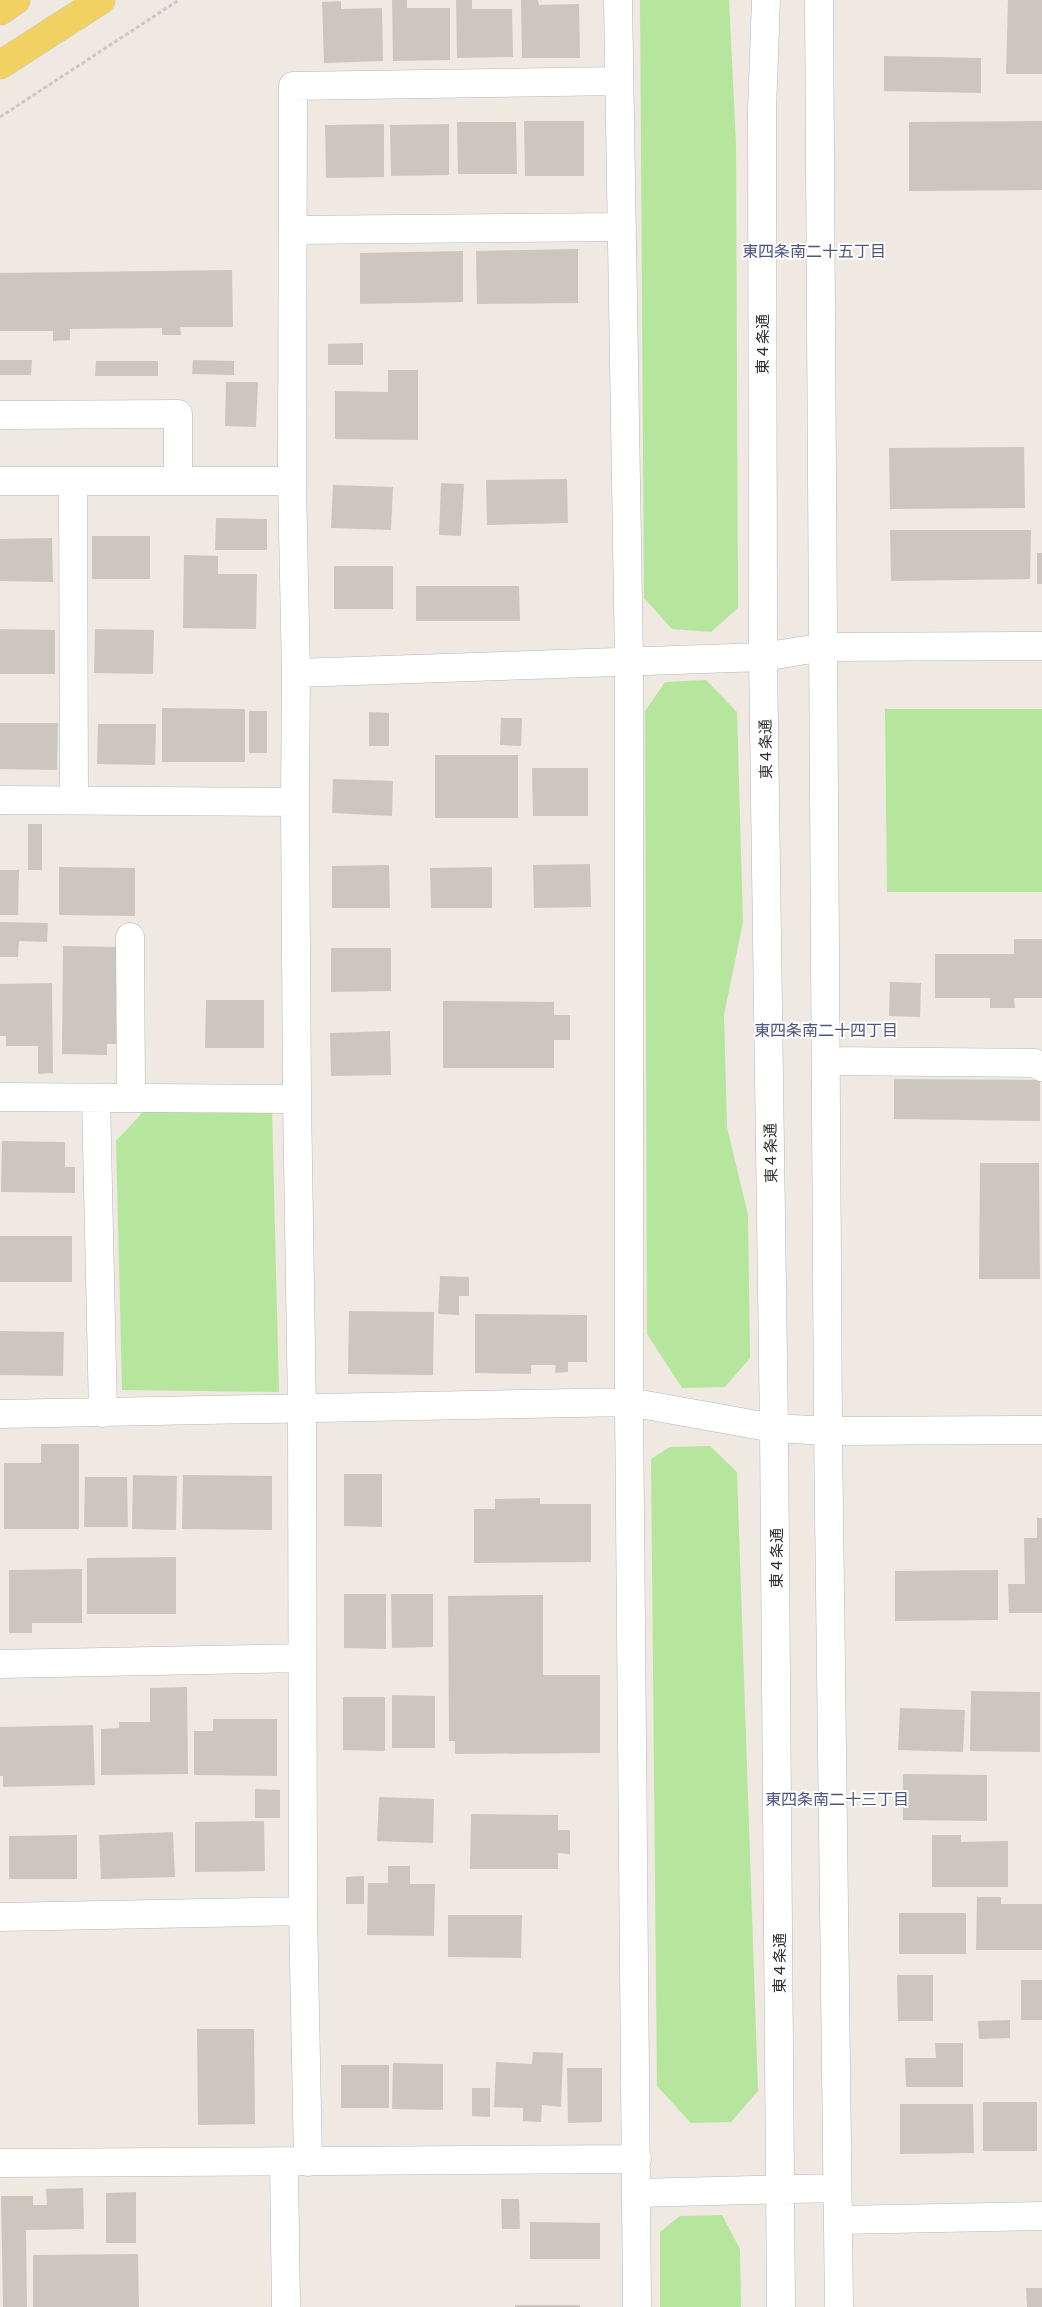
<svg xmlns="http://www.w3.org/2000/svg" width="1042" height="2307" font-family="Lato,'Noto Sans JP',sans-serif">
	<rect width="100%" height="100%" fill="#efe9e1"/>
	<path fill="#b6e59e" d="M640,0H729L736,144L738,608L711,632L672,629L644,598Z
		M706,680L737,712L743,922L724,1015L727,1127L748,1215L750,1358L725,1387L682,1388L647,1334L645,711L665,682Z
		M885,709H1042V892H887Z
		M272,1110L279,1392L122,1390L116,1141L143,1112Z
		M710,1446L737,1472L758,2091L731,2122L691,2123L657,2086L651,1459L670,1447Z
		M722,2215L740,2249L741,2307H660V2232L680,2216Z"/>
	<path fill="#cbc7bf" d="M392,0H407V8H450V60L393,61Z
		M456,0H472V9H512L513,57L457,58Z
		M521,0H538L539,5L579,4L580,58H522Z
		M1008,0H1042V74H1006Z
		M341,1V9L382,8L383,61L324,63L322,2Z
		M884,56L981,58V93L884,91Z
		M524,121H584V176H525Z
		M1042,121V190L909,191V122Z
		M457,122H516L517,174H458Z
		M384,124V177L326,178L325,125Z
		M449,124V175L391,176L390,125Z
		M578,249V303L477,304L476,251Z
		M463,251V302L360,304V253Z
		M232,270L233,327H180L181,335H162V328L70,329V340L53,341V331H0V273Z
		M363,343V365H328V344Z
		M0,360H32L31,375H0Z
		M193,360L234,361V375L192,374Z
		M96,361H158V376H95Z
		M388,370H418V440L335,439V391L388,392Z
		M226,382H258L256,427L225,426Z
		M1024,447L1025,508L890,509L889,448Z
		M567,479L568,523L487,525L486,480Z
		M441,483L464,484L461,536L439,535Z
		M333,485L393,487L391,530L331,528Z
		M216,518L267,519V550H215Z
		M890,530H1031L1030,579L891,581Z
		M92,536H150V579H92Z
		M52,538L53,582L0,581V539Z
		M1037,553H1042V584H1037Z
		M184,555L218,556V574H257L256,629L183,628Z
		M334,566H393V609H334Z
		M416,586H519L520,621H416Z
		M0,629L55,630V674H0Z
		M95,629L154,630L153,674L94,673Z
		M162,708L245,709V762H162Z
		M249,711H267V753H249Z
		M369,712L389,713V746H369Z
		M501,718H522L521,746L500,745Z
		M0,723H58L57,770L0,769Z
		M98,724H156L155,765L97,764Z
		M435,755H518V818H435Z
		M532,768H588V816H533Z
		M333,779L393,781L392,816L332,813Z
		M28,824H42V870H28Z
		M590,864L591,907L534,908L533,865Z
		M389,865L390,908H332V866Z
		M59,867L135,868V916L59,915Z
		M492,867V908H431L430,868Z
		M0,870H19L18,915H0Z
		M0,922L48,923L47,942L19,941L18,957H0Z
		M1014,939H1042V998H1014L1015,1008H990V998H935V954H1014Z
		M63,946L121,947L120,1044H107V1055L62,1054Z
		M331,948H391V991L331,992Z
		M890,982L921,983L920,1017L889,1016Z
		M52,983L53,1073L38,1074V1046H6V1036H0V984Z
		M206,1000H264V1048H205Z
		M443,1001L554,1002V1015H570V1040H554V1068H443Z
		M390,1031L391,1075L331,1076L330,1033Z
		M894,1079L1040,1080V1121L894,1119Z
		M2,1141L65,1142V1167H75V1193L1,1192Z
		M980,1163H1039L1040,1279H979Z
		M0,1236H72V1282H0Z
		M440,1276L469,1277V1296H459V1315L438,1314Z
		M349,1311L434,1312L433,1375L348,1374Z
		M475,1314L587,1315V1362H568V1372L555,1373L556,1365H531V1374L475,1373Z
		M0,1331L64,1332L63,1376L0,1375Z
		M41,1444H79V1529H4V1463H41Z
		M344,1474H382V1527L344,1526Z
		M133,1475L177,1476L176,1530L132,1529Z
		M183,1475L272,1476V1530L182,1529Z
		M85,1477H127L128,1527H84Z
		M540,1498V1504H591V1562L474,1563V1509H495V1499Z
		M1037,1518H1042V1613H1009L1008,1584H1025L1024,1538H1037Z
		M176,1557V1614H87V1558Z
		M82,1569V1623H32V1633H9V1570Z
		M998,1570V1620L895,1621V1571Z
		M344,1594H386V1649L344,1648Z
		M391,1594H433V1647L392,1648Z
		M543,1595V1675H600V1753L455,1754V1741H449L448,1596Z
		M187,1687L188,1774L101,1775V1729L119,1728V1722H150V1688Z
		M971,1691L1040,1692V1752L970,1751Z
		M392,1695L435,1696V1748H392Z
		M343,1697H385V1751L343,1750Z
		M900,1708L965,1710L963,1752L898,1750Z
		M213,1719H277V1776L194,1775V1731H213Z
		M93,1725L95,1785L3,1787V1776H0V1727Z
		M903,1774L987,1775V1821L903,1820Z
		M255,1789L280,1790V1818H255Z
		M379,1797L434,1799L433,1843L377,1841Z
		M471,1814L558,1815V1830H570V1854L558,1853V1869H470Z
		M264,1821L265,1871L195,1872V1822Z
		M173,1832L175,1877L101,1879L99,1835Z
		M77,1835V1879H9V1836Z
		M932,1835H961V1842L1008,1841V1887H932Z
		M388,1866H410V1884H435L434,1936L367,1935L368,1883H388Z
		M364,1876V1904H346V1877Z
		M977,1897H1001V1904H1042V1950H976Z
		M899,1913H966V1954H899Z
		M448,1915H522L521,1958L448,1957Z
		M897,1975H933V2021H898Z
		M1021,1980H1042V2020H1021Z
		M1010,2020V2038L979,2039L978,2021Z
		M197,2029H254L255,2124L198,2125Z
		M935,2043H963V2087H906L905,2058H936Z
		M533,2052L563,2053L561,2107L542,2105L541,2122L523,2121V2108L494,2107L496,2062L532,2064Z
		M393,2063L443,2064V2110L392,2109Z
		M341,2065H389V2108H341Z
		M567,2068H602V2122L568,2123Z
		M472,2088H490V2117L472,2116Z
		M983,2102H1037V2151H983Z
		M900,2104H973L974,2153L900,2154Z
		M83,2188L84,2229L26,2230L27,2307H3L1,2196H33V2205H47L46,2189Z
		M136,2192V2243H106V2193Z
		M501,2199H519L520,2229H502Z
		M530,2222L600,2223V2259H530Z
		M138,2254L139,2307H33V2255Z
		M1026,2288H1042V2307H1027Z
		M515,2305H580V2307H515Z"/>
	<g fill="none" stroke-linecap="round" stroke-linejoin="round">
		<defs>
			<path id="minor" d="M618,0L629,663V1402L637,2307
				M766,0L762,110L763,657L774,1428L781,2307
				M819,0L828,1431L839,2307
				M293,230L622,227
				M0,415L178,414V481
				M0,481H292
				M73,481L74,799
				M296,673L763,657L824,647L1042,646
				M0,800L295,802
				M130,937L131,1097
				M827,1061L1035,1063L1042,1067
				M0,1097L297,1099
				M96,1098L103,1413
				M0,1414L629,1402L774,1428L828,1431L1042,1430
				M0,1664L301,1658
				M0,1917L303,1911
				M284,2162L286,2307
				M308,2162L303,1911L302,1409L297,1099L295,802L296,673L292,481L293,86L619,81
				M0,2163L637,2159
				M636,2193L837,2188
				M839,2220L1042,2216"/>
			<path id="major" d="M0,11L16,0
				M0,65L101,0"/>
		</defs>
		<use href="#minor" stroke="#b4b7c1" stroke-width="29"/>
		<use href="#major" stroke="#c9c9c9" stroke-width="29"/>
		<path stroke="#c9c9c9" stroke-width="3" stroke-dasharray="4 2.5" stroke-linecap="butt" d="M0,117L179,0"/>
		<use href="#minor" stroke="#fff" stroke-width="28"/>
		<use href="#major" stroke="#f2d163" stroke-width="28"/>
	</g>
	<g text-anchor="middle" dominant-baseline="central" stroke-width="4" stroke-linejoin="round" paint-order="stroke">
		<g font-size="15" fill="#2e2e2e" stroke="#fff">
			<text transform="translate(762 344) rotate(-90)">東４条通</text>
			<text transform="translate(765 749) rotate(-91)">東４条通</text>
			<text transform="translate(770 1153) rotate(-91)">東４条通</text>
			<text transform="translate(776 1558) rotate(-90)">東４条通</text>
			<text transform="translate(779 1963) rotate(-90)">東４条通</text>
		</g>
		<g font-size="16" fill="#4d5680" stroke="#fff">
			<text x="814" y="250">東四条南二十五丁目</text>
			<text x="826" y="1029">東四条南二十四丁目</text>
			<text x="837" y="1798">東四条南二十三丁目</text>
		</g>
	</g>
</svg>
